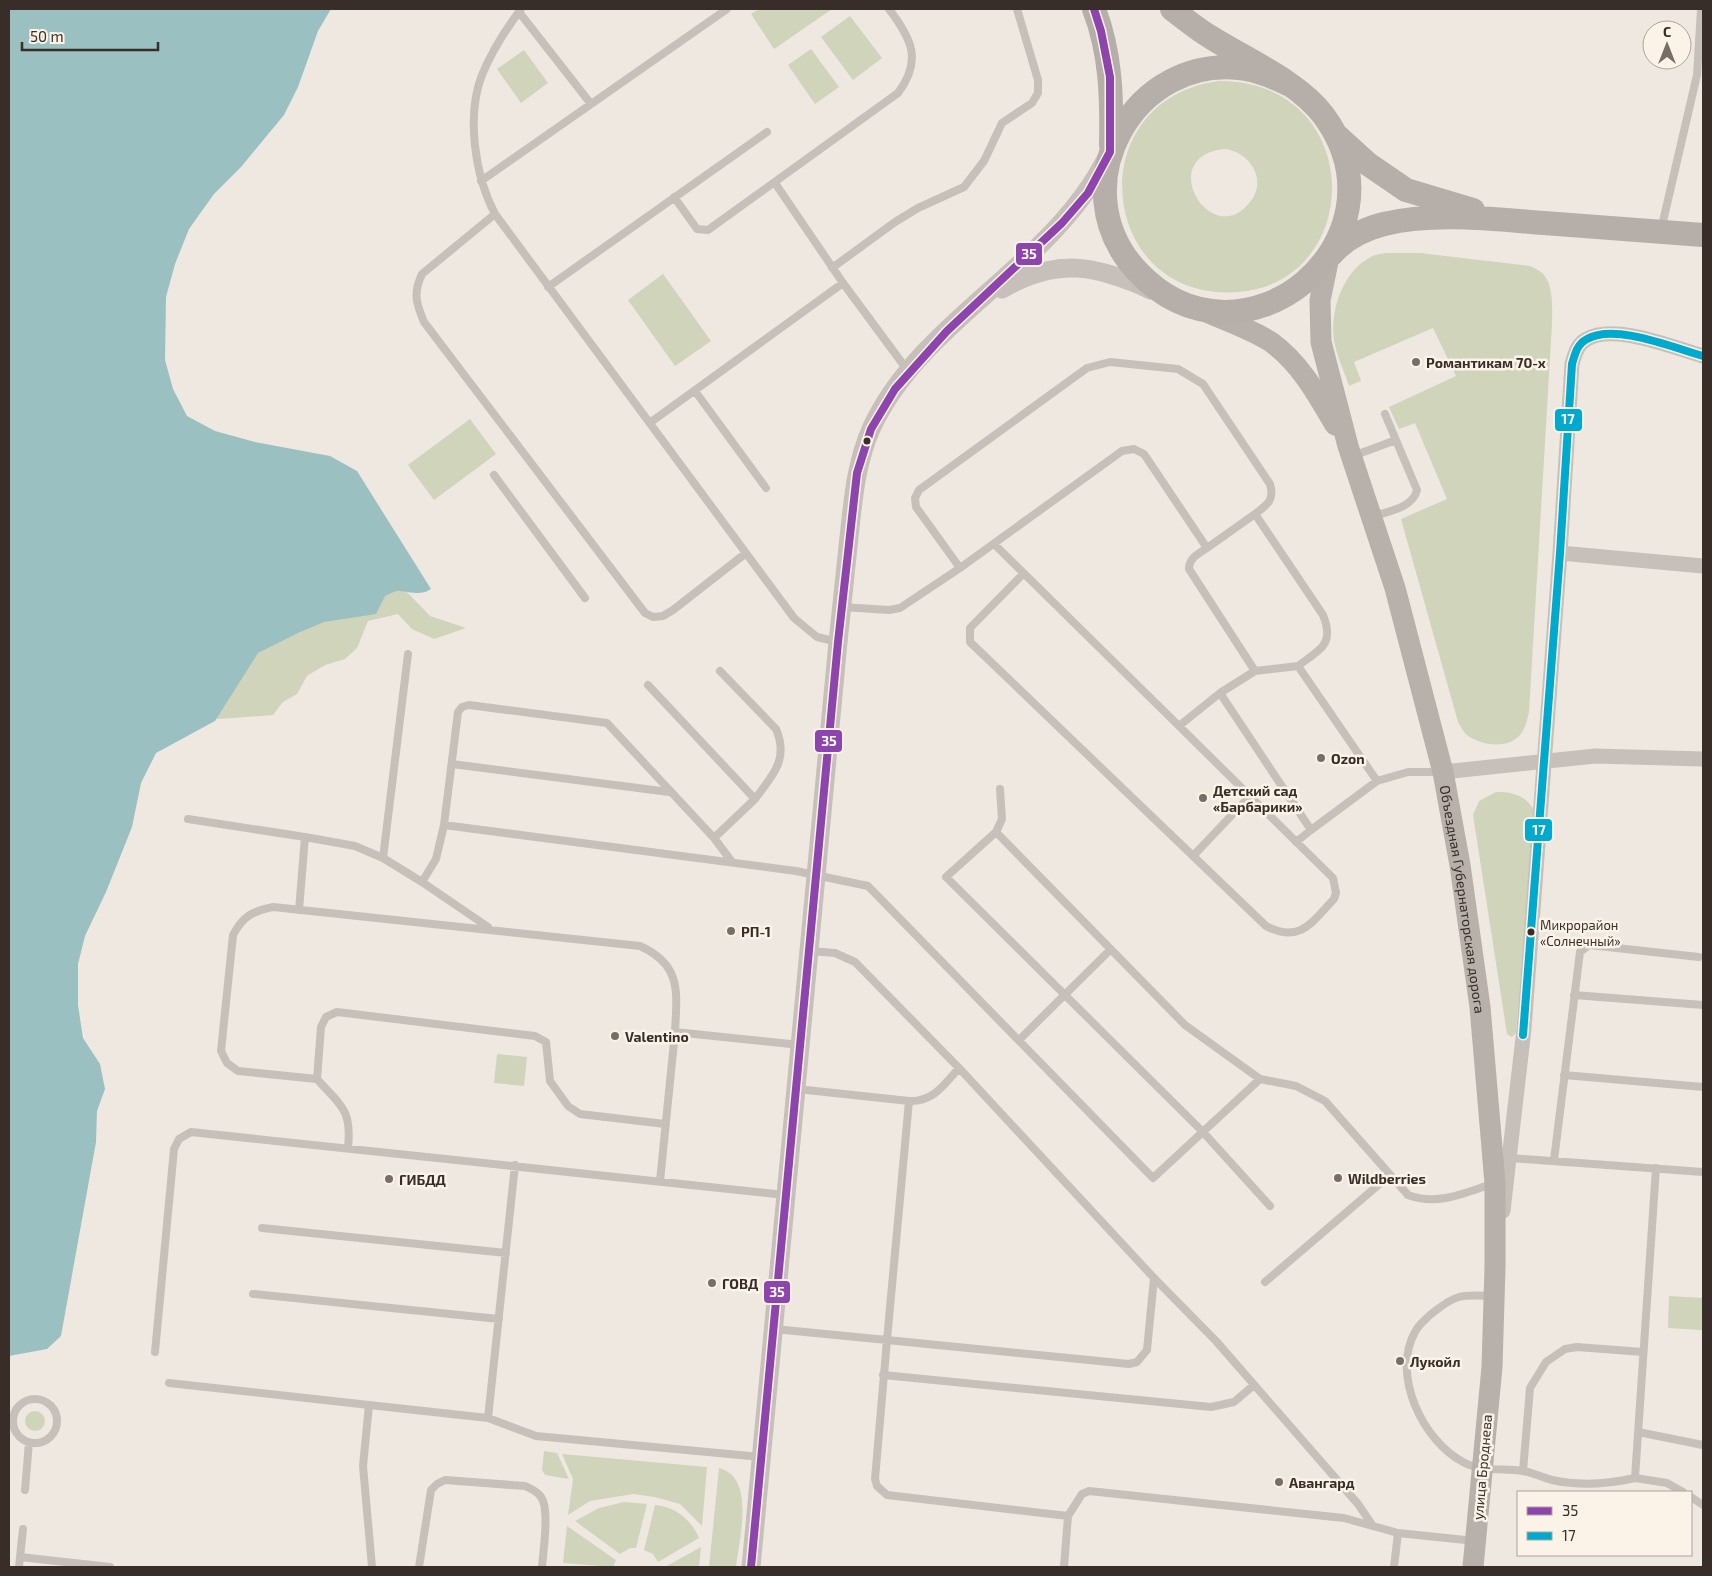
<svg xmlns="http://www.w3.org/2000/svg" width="1712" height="1576" font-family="'Exo 2',sans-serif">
	<rect width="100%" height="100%" fill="#eee8e1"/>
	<path fill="#cfd4ba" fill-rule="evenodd" d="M759,9H832L774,49L751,14Z
		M850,16L882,58L853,80L821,37Z
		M811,49L839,87L815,104L788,65Z
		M524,50L548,83L521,103L497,69Z
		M1219,81C1367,81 1366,282 1238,292C1098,303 1077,100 1219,81ZM1225,149C1250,152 1268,180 1250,202C1212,252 1153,156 1225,149Z
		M1387,253H1420L1530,266C1534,268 1541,271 1544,275C1554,287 1552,310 1552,324L1529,712C1527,720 1525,731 1518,737C1505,749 1480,745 1467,735C1463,732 1461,727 1458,722L1401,519L1447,499L1415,423L1399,429L1389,407L1456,376L1433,328L1354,362L1361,381L1349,386C1345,373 1338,359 1335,345C1328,315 1342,271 1371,257C1376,254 1382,254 1387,253Z
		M663,274L711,341L675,366L628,300Z
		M470,419L496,454L434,500L408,465Z
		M363,586L406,591L430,616L466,628L434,639L412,629L398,614L368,621L357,648L345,659L325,665L307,676L297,694L283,702L273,715L205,720L237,640Z
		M1496,792C1513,792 1525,795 1534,810L1516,1033L1512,1037L1507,1034L1473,815L1479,801Z
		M497,1054L527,1057L524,1086L494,1083Z
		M1669,1296L1703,1298L1702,1330L1668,1328Z
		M25 1421a10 10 0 1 1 20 0a10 10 0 1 1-20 0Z
		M544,1451L557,1453L569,1479L545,1475L542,1470Z
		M562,1454L707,1467L702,1526L680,1504L655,1497L633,1494L590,1501L568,1515L573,1479Z
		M719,1468C756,1477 739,1540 736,1567H709Z
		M624,1502L647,1504L636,1548H630L620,1554L575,1521L599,1508Z
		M655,1505C674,1506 692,1520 699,1538L658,1562L653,1554L644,1550Z
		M567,1526L616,1560L613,1567L563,1563Z
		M701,1547L699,1567H665Z"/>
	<path fill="#9bc0c1" d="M9,9H331L318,31L298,87L284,115L241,167L214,194L189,229L175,264L166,297L165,360L173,389L187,416L215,431L255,442L330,456L357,471L431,589C420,596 412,592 400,591C396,590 390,594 385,596L376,614L324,622L298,633L258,653L215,721L156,753L141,783L132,827L106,892L85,936L78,964V1005L83,1038L100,1064L105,1089L97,1111L96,1142L61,1336L47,1349L9,1356Z"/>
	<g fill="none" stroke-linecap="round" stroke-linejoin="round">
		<path stroke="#c7c0ba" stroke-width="8" d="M519,12L591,104
			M481,181L727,9
			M775,183L843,283L908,371
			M674,197L697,229L708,230L898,93C923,60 911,38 889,9
			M495,214C475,176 466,116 482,75C492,51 506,29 521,9
			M1661,230L1697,75L1701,9
			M832,268L895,222L918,208L964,187L984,161L1002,123L1032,103L1038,93V80L1017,9
			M548,287L767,132
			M695,391L766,488
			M651,422L843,283
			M1353,456L1396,440
			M494,475L585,598
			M1372,517C1388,511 1413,508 1417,490L1385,414
			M994,544L1179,726L1220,693
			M1207,548L1255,514
			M746,553L673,610L663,616L653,617L645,613L424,322C416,303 413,293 422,274L495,214L794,618L817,637L838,642
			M960,568L916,507L915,498L919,490L1087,368L1110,362L1178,369L1203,384L1270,484C1275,500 1267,505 1255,514L1323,615C1335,645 1320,649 1298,666L1377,781
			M1023,574L970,628V642L1266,926C1300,944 1312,922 1334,899L1336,893L1333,878L1179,726
			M842,607L889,610L900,608L960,568L1122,451L1134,449L1144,454L1207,548C1198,554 1189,558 1189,569L1255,671L1220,693L1311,830L1377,781L1408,772H1442
			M720,671L776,729C789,759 773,775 755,799
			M1255,671L1298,666
			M648,685L755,799L714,838
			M452,764L669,792
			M1000,789L1002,819L996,832L1185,1025L1260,1079L1296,1086L1325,1101L1408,1195C1437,1206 1466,1193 1494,1183
			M188,819L305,837L299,910
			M444,825L796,871L868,886L1153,1178L1260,1079
			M996,832L946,877L1203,1132L1270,1206
			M305,837L355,846L383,858L408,654
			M1296,842L1311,830
			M1193,856L1250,796
			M383,858L422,882L488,927
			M422,882L436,859L444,825L458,712L462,707L469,705L607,723L714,838L732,862
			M810,951L835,953L855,962L959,1068L1154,1278L1216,1341L1358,1504L1373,1526
			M1574,995L1703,1005
			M1019,1040L1110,950
			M1564,1075L1703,1087
			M317,1079L321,1027L326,1017L337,1012L535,1036L546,1042L550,1081L568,1106L580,1114L665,1124
			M797,1089L909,1101L887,1340L1129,1364L1137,1362L1147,1350L1154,1278
			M909,1101C933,1102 944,1085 959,1068
			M348,1148C352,1109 341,1106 317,1079L238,1071L227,1063L221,1051L233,935C243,916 253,911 273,907L640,946C682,965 677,992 675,1032L800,1045
			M1510,1158L1703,1172
			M1554,1160L1580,952L1589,945L1699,957
			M660,1181L675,1032
			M262,1228L506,1253
			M1265,1282L1390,1175
			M253,1294L499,1319
			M1493,1296C1482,1296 1469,1294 1459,1297C1448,1300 1439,1308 1430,1315C1425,1320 1418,1325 1415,1332C1391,1375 1423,1441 1463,1462C1481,1472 1503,1468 1523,1471C1533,1473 1542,1477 1552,1480C1579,1486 1608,1484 1635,1478L1656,1168
			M774,1329L887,1340L875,1479L877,1486L887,1495L1068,1516L1064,1567
			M155,1352L174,1149L179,1139L191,1132L785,1195
			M883,1375L1211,1407L1234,1402L1254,1385
			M169,1383L369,1405
			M13 1421a22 22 0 1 1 44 0a22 22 0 1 1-44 0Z
			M488,1418L515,1165
			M1638,1432L1703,1445
			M1523,1471L1530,1388L1546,1362L1565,1349L1577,1347L1643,1352
			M1635,1478L1667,1483L1683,1492
			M25,1490L29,1442
			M1691,1497L1703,1505
			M1068,1516L1082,1494L1089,1491L1344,1518L1398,1533L1475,1541
			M20,1557L23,1529
			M19,1567L20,1557L110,1567
			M372,1567L363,1466L369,1405L488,1418L536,1436L761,1457
			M419,1567L431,1490L437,1484L445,1480L525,1486C531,1489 537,1491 541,1497C550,1509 543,1552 542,1567
			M1394,1567L1398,1533"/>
		<path stroke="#c7c0ba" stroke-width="15" d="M1560,553L1703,566
			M1443,772L1595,756L1703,759
			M1503,1211L1524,1029L1560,553L1572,364C1575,354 1577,344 1587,339C1615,323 1674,348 1703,356"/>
		<path stroke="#c7c0ba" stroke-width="19" d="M1002,289C1057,257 1096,265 1151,290
			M751,1567L838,642C842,607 845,572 849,537C853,500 856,463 871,429C920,321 1051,267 1106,159"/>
		<g stroke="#b8b0aa" stroke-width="21">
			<path id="s1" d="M1329,257L1320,300L1321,342L1348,446L1395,588L1443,772L1460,865L1480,1007L1495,1183V1267L1492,1367L1473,1567"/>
			<path d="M1204,311C1226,321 1251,329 1271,342C1300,363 1317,394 1335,425"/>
		</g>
		<path stroke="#b6aea8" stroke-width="24" d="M1094,9C1111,53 1112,98 1111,145
			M1172,9C1185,19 1198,30 1212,38C1247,60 1299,82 1324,116C1414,240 1243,384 1137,271C1059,187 1134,51 1246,69C1261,71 1275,78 1288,84
			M1336,135L1368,164L1406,190L1473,210
			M1332,254C1345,239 1364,229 1384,224C1435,212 1492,219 1544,223C1597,227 1650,231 1703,235"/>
		<defs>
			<path id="bus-1" d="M751,1567L838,642L857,473L871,429L895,389L947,331L1062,223L1088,193L1110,152V77L1101,31L1094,9"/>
			<path id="bus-2" d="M1523,1035L1560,553L1572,364C1575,354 1577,344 1587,339C1615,323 1674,348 1703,356"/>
		</defs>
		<use href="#bus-1" stroke="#fbf3e8" stroke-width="11"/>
		<use href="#bus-2" stroke="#fbf3e8" stroke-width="11"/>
		<use href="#bus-1" stroke="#8e44ad" stroke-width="8"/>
		<use href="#bus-2" stroke="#00a9ce" stroke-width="8"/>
	</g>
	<g fill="#786e69" stroke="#fbf3e8" stroke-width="2">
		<circle cx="1416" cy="362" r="5"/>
		<circle cx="1321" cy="758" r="5"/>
		<circle cx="1203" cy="798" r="5"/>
		<circle cx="731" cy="931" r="5"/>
		<circle cx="615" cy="1036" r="5"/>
		<circle cx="1338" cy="1178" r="5"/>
		<circle cx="389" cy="1179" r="5"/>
		<circle cx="712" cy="1283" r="5"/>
		<circle cx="1400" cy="1361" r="5"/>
		<circle cx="1279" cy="1482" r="5"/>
	</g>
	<g fill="#382d28" stroke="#fbf3e8" stroke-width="2">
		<circle cx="867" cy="441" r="4.5"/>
		<circle cx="1531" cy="932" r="4.5"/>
	</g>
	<g text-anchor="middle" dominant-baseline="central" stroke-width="5" stroke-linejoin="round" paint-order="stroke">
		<g font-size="13" fill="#382d28" stroke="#fbf3e8" text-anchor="start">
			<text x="1540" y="925">Микрорайон<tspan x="1540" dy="16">«Солнечный»</tspan></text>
		</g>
		<g font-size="14" font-weight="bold" fill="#382d28" stroke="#fbf3e8" text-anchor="start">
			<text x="1426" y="362">Романтикам 70-х</text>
			<text x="1331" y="758">Ozon</text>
			<text x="1213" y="790">Детский сад<tspan x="1213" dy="16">«Барбарики»</tspan></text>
			<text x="741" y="931">РП-1</text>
			<text x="625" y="1036">Valentino</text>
			<text x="1348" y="1178">Wildberries</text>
			<text x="399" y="1179">ГИБДД</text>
			<text x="722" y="1283">ГОВД</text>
			<text x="1410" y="1361">Лукойл</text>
			<text x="1289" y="1482">Авангард</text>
		</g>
		<g font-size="14" fill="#382d28" stroke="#fbf3e8">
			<text stroke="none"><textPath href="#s1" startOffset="662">Объездная Губернаторская дорога</textPath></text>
			<text transform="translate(1482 1467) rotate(-85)">улица Броднева</text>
		</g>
	</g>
	<g stroke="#fbf3e8" stroke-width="2">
		<rect x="1015" y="242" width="28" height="24" rx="5" fill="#8e44ad"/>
		<rect x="1554" y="408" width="29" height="24" rx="5" fill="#00a9ce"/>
		<rect x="814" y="729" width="29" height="24" rx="5" fill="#8e44ad"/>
		<rect x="1524" y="818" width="29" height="24" rx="5" fill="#00a9ce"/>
		<rect x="763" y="1280" width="28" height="24" rx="5" fill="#8e44ad"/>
	</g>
	<g font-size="14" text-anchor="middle" font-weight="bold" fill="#fff">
		<text x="1029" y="259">35</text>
		<text x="1568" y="424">17</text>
		<text x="829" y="746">35</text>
		<text x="1539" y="835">17</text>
		<text x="777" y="1297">35</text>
	</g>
	<rect width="1712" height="1576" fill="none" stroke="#382d28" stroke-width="20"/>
	<rect x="1517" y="1491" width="175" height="65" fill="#fbf3e8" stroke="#ada49b"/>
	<rect x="1527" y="1507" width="25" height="8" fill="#8e44ad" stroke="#ada49b"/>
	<text x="1562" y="1516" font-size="15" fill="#382d28">35</text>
	<rect x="1527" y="1532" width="25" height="8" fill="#00a9ce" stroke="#ada49b"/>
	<text x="1562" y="1541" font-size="15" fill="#382d28">17</text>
	<g transform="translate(1667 45)"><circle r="24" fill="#fbf3e8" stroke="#ada49b"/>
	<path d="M0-4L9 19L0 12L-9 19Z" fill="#786e69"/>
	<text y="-8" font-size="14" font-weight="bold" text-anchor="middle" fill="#382d28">С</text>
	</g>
	<path d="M22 42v8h136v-8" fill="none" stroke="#382d28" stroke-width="2.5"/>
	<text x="30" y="42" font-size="15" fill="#382d28" stroke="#fbf3e8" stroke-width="4" paint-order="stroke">50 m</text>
</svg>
